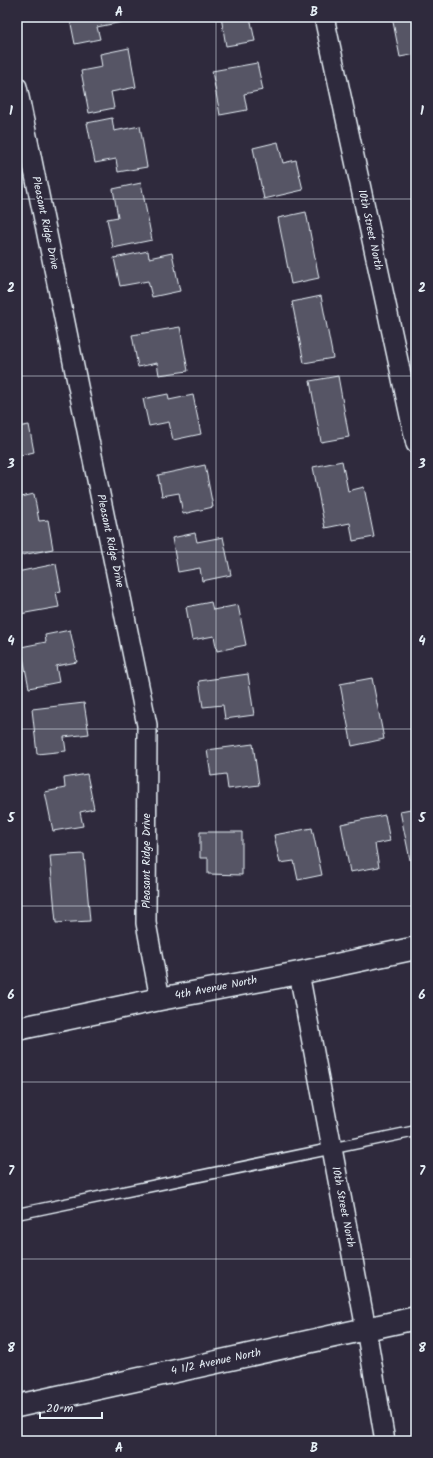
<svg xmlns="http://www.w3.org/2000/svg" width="433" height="1458" font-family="Kalam,sans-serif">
	<rect width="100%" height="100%" fill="#2f2a3d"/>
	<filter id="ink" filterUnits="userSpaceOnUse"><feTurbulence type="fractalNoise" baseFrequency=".025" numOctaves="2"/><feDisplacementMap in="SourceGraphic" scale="8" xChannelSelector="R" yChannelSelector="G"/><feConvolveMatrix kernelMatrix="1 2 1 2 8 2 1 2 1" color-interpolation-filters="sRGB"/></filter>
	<g filter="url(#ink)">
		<path fill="#575565" stroke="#e8f1f8" d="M80,17H121L122,22L97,27L100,39L75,44L70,19Z
			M221,17H250L255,41L226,46Z
			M392,17H416V54L400,57Z
			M129,48L136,87L111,92L114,108L89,113L81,71L102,67L100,54Z
			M257,63L263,90L244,94L247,110L220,115L212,71Z
			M112,118L114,131L140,126L147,167L118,172L116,159L95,163L87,123Z
			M278,142L283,163L296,160L303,190L264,199L253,148Z
			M141,183L152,240L113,248L107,219L118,217L113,189Z
			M306,212L319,278L291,284L278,218Z
			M148,251L149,258L172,253L180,291L152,297L148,281L120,286L114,258Z
			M321,296L333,358L304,363L292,302Z
			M180,327L188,371L159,375L157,363L138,367L132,335Z
			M338,376L349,437L321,442L310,381Z
			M168,394L169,400L193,395L201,434L173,440L169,422L149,426L143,399Z
			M29,425L34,452L17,456V427Z
			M342,461L348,491L364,487L374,537L353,541L350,523L325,528L313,467Z
			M205,465L213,507L183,514L179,493L162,496L158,475Z
			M34,494L39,521L48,520L53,549L17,556V498Z
			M195,533L197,542L223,537L231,575L202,581L200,568L178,572L172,538Z
			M56,564L61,591L56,592L59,607L20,614L17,598V572Z
			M211,602L213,610L238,605L246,645L217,651L214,636L192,640L186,607Z
			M70,630L77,662L56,666L59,682L29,688L21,647L46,642L45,635Z
			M248,674L254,715L225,719L223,705L203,707L199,681Z
			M372,678L384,739L352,746L340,684Z
			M84,703L89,734L64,737L66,751L37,754L32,709Z
			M253,744L259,785L228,789L226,774L211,776L207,750Z
			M87,774L94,809L80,812L83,826L53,831L45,792L65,788L64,778Z
			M416,808V859L410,860L400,811Z
			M385,815L390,841L375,844L379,867L350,872L341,824Z
			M312,828L322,875L298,880L294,861L280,863L274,835Z
			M200,832H242V875L208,874V858H200Z
			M84,854L90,921L56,923L50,856Z"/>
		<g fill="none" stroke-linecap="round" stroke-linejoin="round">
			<defs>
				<path id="lane" d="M17,1214L416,1131"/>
				<path id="street" d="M324,17L416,444
					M17,87L147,725L146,923L160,999
					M299,973L366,1329L385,1441"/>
				<path id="secondary" d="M17,1029L160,999L299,973L416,948
					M17,1406L416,1318"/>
			</defs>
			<use href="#lane" stroke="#e8f1f8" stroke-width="13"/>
			<use href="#street" stroke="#e8f1f8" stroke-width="22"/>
			<use href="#secondary" stroke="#e8f1f8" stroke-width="25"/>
			<use href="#lane" stroke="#2f2a3d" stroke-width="10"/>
			<use href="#street" stroke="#2f2a3d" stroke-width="19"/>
			<use href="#secondary" stroke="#2f2a3d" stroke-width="22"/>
		</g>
	</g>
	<path fill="none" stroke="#e8f1f8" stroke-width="1" stroke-opacity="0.55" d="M216,17V1441M17,199H416M17,376H416M17,552H416M17,729H416M17,906H416M17,1082H416M17,1259H416"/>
	<g text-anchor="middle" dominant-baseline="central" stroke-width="4" stroke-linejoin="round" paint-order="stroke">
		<g font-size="11" fill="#e8f1f8" stroke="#2f2a3d">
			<text transform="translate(45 223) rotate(78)">Pleasant Ridge Drive</text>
			<text transform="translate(370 230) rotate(78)">10th Street North</text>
			<text transform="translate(110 541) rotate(78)">Pleasant Ridge Drive</text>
			<text transform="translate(147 861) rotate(-90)">Pleasant Ridge Drive</text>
			<text transform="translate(216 988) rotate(-11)">4th Avenue North</text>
			<text transform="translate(343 1207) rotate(79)">10th Street North</text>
			<text transform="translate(216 1362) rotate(-12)">4 1/2 Avenue North</text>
		</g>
	</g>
	<rect width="433" height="1458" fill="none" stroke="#2f2a3d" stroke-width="44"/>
	<path d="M40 1412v6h62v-6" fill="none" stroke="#e8f1f8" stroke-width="2"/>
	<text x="46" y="1412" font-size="12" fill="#e8f1f8" stroke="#2f2a3d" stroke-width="3" paint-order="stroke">20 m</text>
	<rect x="22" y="22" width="389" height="1414" fill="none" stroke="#e8f1f8" stroke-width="1.5"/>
	<g font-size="13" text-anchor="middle" font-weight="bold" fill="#e8f1f8">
		<text x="119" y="16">A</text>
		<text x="314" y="16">B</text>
		<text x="11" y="115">1</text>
		<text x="422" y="115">1</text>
		<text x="11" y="292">2</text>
		<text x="422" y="292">2</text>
		<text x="11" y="468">3</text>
		<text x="422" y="468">3</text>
		<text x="11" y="645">4</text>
		<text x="422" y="645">4</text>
		<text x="11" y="822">5</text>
		<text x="422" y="822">5</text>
		<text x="11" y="999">6</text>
		<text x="422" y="999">6</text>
		<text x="11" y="1175">7</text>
		<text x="422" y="1175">7</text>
		<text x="11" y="1352">8</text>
		<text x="422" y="1352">8</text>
		<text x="119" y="1452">A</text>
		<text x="314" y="1452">B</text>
	</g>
</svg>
